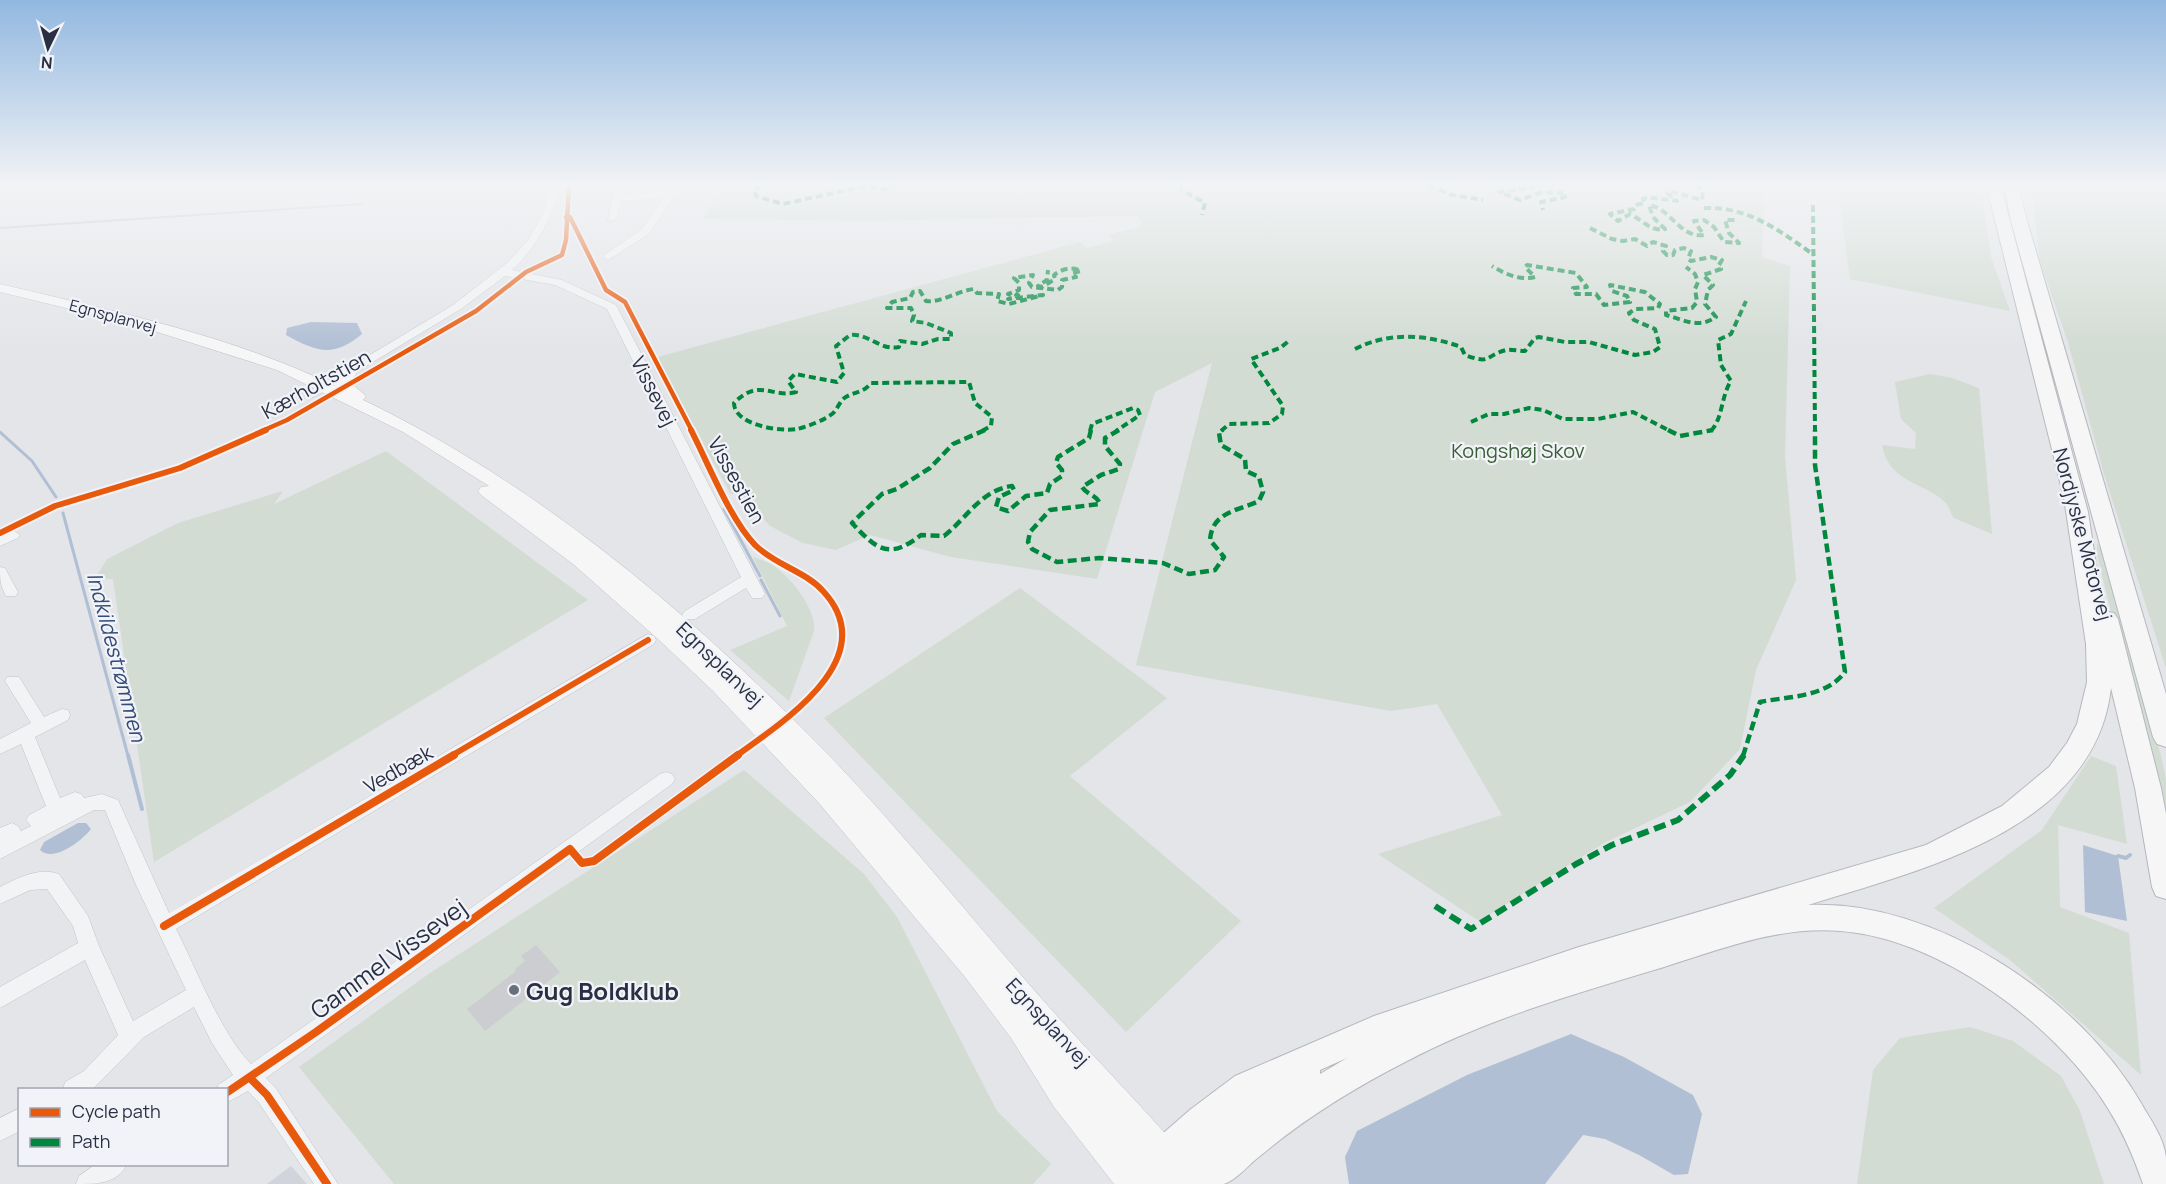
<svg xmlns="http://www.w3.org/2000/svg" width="2166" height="1184" font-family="Manrope,sans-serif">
	<rect width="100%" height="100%" fill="#e3e5e8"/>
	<path fill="#d1d4db" d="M291,1166L307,1184H267Z"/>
	<path fill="#d2dcd3" d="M723,184H1765L1762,257L1790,266L1785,456L1796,580L1756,670L1740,749L1690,802L1604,843L1479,921L1378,854L1502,815L1437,704L1391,711L1136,665L1212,363L1155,392L1097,579L951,557L870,535L836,550L803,543L770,526L741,494H731L654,358L1080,242L1087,248L1114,241L1108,235L1142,226L1138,216L869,221L703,219Z
		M1791,184H1981L1991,257L2010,311L1850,279L1839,197L1791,190Z
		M2031,184H2166V668L2104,474L2068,342L2040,262Z
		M1930,374L1952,378L1979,388L1992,534L1954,518C1951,514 1949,506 1945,502C1922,481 1889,483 1882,445L1915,449L1916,433L1901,419L1895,382Z
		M386,451L588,600L154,862L113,579H95L107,559L178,523L283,491L274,504Z
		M2097,543L2106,556L2161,756L2166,779V833L2097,555Z
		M753,557C760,560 769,562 775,567C792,579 817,610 814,631L789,701L730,650L787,626Z
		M1020,588L1167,698L1070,776L1241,921L1126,1032L824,718Z
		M2091,756L2116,766L2127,844L2058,825L2060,907L2129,933L2141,1075L2010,960L1934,908L2042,830Z
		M744,770L864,874L897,917L997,1111L1051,1164L1033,1184H394L299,1067L430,973Z
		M1970,1027L2013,1041L2061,1076L2080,1111L2104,1184H1857L1873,1070L1900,1038Z"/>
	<path fill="#b1bfd4" d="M311,322L357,323L362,334C333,358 317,352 286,335L287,328Z
		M78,823H86L91,829C82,841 53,863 40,850L44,842Z
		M2083,845L2118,856L2127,921L2085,912Z
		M1571,1034L1624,1057L1693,1095L1702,1114L1688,1174L1674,1175L1639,1155L1605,1139L1583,1135L1545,1184H1349L1345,1157L1357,1131L1467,1075Z"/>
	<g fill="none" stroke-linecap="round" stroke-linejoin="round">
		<path stroke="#b1bfd4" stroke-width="2" d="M0,228L362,204"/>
		<path stroke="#b1bfd4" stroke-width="3" d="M0,432L32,461L56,497
			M724,509L760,576
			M63,513L128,756
			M761,580L780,616"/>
		<path stroke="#b1bfd4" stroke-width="4" d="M128,755L142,809
			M2118,856L2126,858L2130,855"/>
	</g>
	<path fill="#cbcdd1" d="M536,945L560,972L485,1031L467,1009L516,971L515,969L525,961L521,956Z"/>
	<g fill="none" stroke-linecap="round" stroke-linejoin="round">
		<defs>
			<path id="minor" d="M551,184H561C552,218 538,246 512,270L562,280L616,305L765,594L762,598H752L746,588L695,619H685L682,615L685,611L741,577L607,309L555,285L505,276L461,309L323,392L311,398L305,394L453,305L507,263L528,240L543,214Z
				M615,184L624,185L622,195L667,191L672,184H697L717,190L712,193L682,185L649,234L608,260L603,257L604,255L641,230L663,198L621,201L617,219L608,221Z
				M13,530L20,535L18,538L0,546V535Z
				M0,567L5,568L18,592L16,596H6C0,586 0,578 0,567Z
				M648,634L654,636L656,640L654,644L176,929C197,970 220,1032 251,1064L660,774L666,772L672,774L675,779L672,784L266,1078L275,1087L338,1184H314L259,1103L248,1091L226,1103V1090H217L218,1085L233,1075L212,1043L194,1007L144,1037L92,1090H63L65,1082L84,1071L118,1035L85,960L0,1008V987L78,943L73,926L47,889L30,890L0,904V887C18,878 38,867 59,874L88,916L99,946L133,1021L186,990L136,885L105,810H94L0,859V828L12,823L18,826L21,831L31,826L26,820L29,815L46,806L21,744L0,754V739L31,723L5,681L7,677H19L44,717L62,709L68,710L70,715L68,720L35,737L60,798L75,792L81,794L84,798L102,794L118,800L169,913Z
				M20,1108V1131L0,1141V1118Z
				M96,1164H127C118,1184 96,1184 76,1184L79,1176Z"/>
			<path id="major" d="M0,284C113,311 230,335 335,386L334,384L343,369H355L357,372L351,383L366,396L363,400C532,481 682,606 813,739C896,823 970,918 1049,1007C1099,1063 1152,1116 1200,1174L1205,1184H1114L1054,1107L1011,1038L965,977L818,802L713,691L658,639L573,564L481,495L478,491L481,487L489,486L403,432L277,370L132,324L0,292Z"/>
			<path id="highway" d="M1986,184H2000L2088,512L2103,611L2114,613L2118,619L2161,788L2166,814V899L2156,896L2152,887L2135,788L2111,688C2095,830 1920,870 1808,905C1934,899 2079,996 2141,1103C2150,1119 2164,1138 2166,1157C2166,1166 2166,1175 2166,1184H2143C2134,1158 2124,1134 2109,1110C2058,1026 1940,938 1840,931C1779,926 1721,949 1664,967C1577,993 1487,1019 1407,1061C1354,1088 1305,1118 1260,1156C1250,1163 1235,1182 1223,1184C1202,1184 1175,1184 1153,1184L1161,1169L1153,1166L1148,1154L1153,1142L1191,1109L1235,1076L1374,1016L1579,947L1926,845L2002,806L2049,767L2067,743L2077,724L2087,682L2086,644L2064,498ZM1347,1058L1320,1074V1070Z
				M2004,184H2018L2027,221L2166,694V747L2157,744L2153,737L2011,221Z"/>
		</defs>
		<use href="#minor" stroke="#c1c3c6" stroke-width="1"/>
		<use href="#major" stroke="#bfc2c6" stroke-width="1"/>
		<use href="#highway" stroke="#b5b8bd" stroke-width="2"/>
		<use href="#minor" fill="#f2f3f5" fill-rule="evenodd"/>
		<use href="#major" fill="#f6f6f7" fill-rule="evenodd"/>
		<use href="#highway" fill="#f6f6f7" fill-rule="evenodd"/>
		<path stroke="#00873e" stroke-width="4" stroke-dasharray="7 4" stroke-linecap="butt" d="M761,184L754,191L756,196L783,204L865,186L884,189L900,184
			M949,184H999
			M1180,184L1182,190L1205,203L1202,215
			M1418,184L1435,187L1448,194L1483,200
			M1534,184V187L1499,192L1520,200L1542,192L1566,193L1565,197L1541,202L1543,210
			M1696,184L1703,192L1702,200L1670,191L1667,193L1677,201L1647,197L1643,199L1645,203L1635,205L1634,209L1610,214L1618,221L1630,214C1643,220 1650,232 1665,229L1653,217L1649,205C1672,209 1679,238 1704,235L1694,221L1704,220L1714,227L1724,242L1739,243L1729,233L1725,220H1736
			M1813,205L1815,431
			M1704,208C1748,206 1780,231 1814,255
			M1590,228L1612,239L1623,241L1635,239L1647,246L1653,242L1666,246L1663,251L1667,255H1673L1675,250L1684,248L1691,251L1688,259L1691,261L1711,257L1722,260L1719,265L1721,269L1703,275L1713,285L1708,290L1705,304L1716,317C1699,329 1684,320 1666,315V311L1692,308L1697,302L1695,289L1698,282L1695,274L1686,267
			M1355,349C1388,332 1426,334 1461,347L1465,355C1492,365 1484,356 1506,350C1511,349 1519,351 1525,351L1535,338L1539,337L1565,342H1589L1635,355L1653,352L1660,347L1655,329L1634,320L1629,313L1635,309L1658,308L1660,304L1645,292L1610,285L1612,291L1627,296L1630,302L1604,305L1596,294H1576L1573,288L1587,287L1576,273L1527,265L1525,267L1535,277C1520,281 1505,274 1492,266
			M1471,422L1489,414H1504L1529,408L1543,410L1563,419H1598L1633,412L1670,431
			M982,431L991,426L992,417L975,403L969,382L871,383C863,394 853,391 843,399C840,402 838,407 835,411C830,418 807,427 797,429C780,432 734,425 734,403C760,377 772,399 796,392L788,381L795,374L837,382L844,373L836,346L850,335C869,333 880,351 899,347L900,341L922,344L938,339H951V333L926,323L912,321L914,315L911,308H887L892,302L910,298L913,292L920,291L926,301C941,303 957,291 974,289L977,293L999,294L997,301L1009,304L1043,295L1008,299L1018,295L1008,294L1019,290V283L1014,278L1033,275L1029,283L1032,287L1058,290L1062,287V280L1076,277L1072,273L1081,271C1072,266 1062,269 1054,275L1055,279L1042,287L1038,286L1047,280L1048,270
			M1090,431L1092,424L1133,408L1138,410L1140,415L1116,431
			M1221,431L1229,424L1269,423L1282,414L1283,406L1251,359L1280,348L1290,340
			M1711,431C1723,418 1721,396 1731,381L1721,365L1718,340L1731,334L1746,301"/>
		<path stroke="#00873e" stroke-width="4.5" stroke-dasharray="9 4.5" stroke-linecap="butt" d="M985,430L953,444L930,468L897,489L882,494L852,523C877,550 889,560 921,535L944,536C967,518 981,490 1012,486L1014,490L999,497L996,507L1008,511L1026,496L1047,493L1050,484L1062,476V470L1056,463L1058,457L1089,438L1091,430
			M1119,430L1105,438V446L1120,464L1119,469L1101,475L1082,487C1087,495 1097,495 1100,504L1050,510L1030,532L1028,542L1032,549L1057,562L1099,558L1163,563L1189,574L1215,570L1224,557L1210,540C1212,512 1237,511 1259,501L1263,492L1259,477L1246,471L1245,459L1221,445L1219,433L1223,430
			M1668,430L1680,436L1713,430
			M1743,756L1760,702C1789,696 1825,698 1845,672L1815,465V430"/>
		<path stroke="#00873e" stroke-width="6" stroke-dasharray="12 6" stroke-linecap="butt" d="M1435,906L1471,929L1576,864L1612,845L1678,820L1730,775L1744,755"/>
		<defs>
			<path id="cycleway-far2" d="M566,217H570L606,290L625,302L692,431
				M262,431L287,420L476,311L526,272L562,255L566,240L569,184"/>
			<path id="cycleway-far1" d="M691,430C708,463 730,519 755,545C775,565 805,571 823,591C885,658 781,723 736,756
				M0,533L55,506L180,468L266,430
				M451,756L648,640"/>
			<path id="cycleway" d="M164,926L454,755
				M250,1078L267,1095L327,1184
				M226,1093L316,1032L570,849L582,863L594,861L738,755"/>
		</defs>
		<use href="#cycleway-far2" stroke="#f1f3f8" stroke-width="8"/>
		<use href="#cycleway-far1" stroke="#f1f3f8" stroke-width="10"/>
		<use href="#cycleway" stroke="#f1f3f8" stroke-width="11"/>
		<use href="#cycleway-far2" stroke="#e8590c" stroke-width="4.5"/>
		<use href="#cycleway-far1" stroke="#e8590c" stroke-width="6"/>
		<use href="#cycleway" stroke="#e8590c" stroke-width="8"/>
	</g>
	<linearGradient id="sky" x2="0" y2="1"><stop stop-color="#92b8e0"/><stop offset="0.53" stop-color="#f2f3f5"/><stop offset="1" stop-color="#f2f3f5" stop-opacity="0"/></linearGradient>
	<rect width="2166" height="349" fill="url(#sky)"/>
	<circle fill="#6a6f7d" stroke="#f1f3f8" stroke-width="2" cx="514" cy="990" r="6"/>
	<g text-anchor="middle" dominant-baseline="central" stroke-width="4.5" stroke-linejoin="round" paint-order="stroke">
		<g font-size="16" fill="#293043" stroke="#f1f3f8">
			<text transform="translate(113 316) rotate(15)">Egnsplanvej</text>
		</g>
		<g font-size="20" fill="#293043" stroke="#f1f3f8">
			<text transform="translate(316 384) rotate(-29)">Kærholtstien</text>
			<text transform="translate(654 391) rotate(63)">Vissevej</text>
			<text transform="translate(737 480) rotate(61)">Vissestien</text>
			<text transform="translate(2083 534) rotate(75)">Nordjyske Motorvej</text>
			<text transform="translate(720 664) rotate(44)">Egnsplanvej</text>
			<text transform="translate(398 769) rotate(-30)">Vedbæk</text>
			<text transform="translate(1048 1022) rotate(47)">Egnsplanvej</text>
		</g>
		<g font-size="20" fill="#3a5f36" stroke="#f1f3f8">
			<text x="1518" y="450">Kongshøj Skov</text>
		</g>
		<g font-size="21" font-style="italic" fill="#324b78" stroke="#f1f3f8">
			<text transform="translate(117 657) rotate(75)">Indkildestrømmen</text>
		</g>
		<g font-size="24" fill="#293043" stroke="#f1f3f8">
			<text transform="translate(388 958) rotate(-36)">Gammel Vissevej</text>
		</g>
		<g font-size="24" font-weight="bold" fill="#293043" stroke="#f1f3f8" text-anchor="start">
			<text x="526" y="990">Gug Boldklub</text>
		</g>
	</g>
	<rect x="18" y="1088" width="210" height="78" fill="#f1f3f8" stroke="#a1a5b0" stroke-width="1.5"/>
	<rect x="30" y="1108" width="30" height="9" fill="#e8590c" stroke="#a1a5b0" stroke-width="1.5"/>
	<text x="72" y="1118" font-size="18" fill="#293043">Cycle path</text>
	<rect x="30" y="1138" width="30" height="9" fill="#00873e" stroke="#a1a5b0" stroke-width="1.5"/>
	<text x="72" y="1148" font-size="18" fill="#293043">Path</text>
	<g transform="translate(48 48) rotate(185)" stroke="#f1f3f8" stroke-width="4.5" paint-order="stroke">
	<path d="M0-4.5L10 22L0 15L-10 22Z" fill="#293043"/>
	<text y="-9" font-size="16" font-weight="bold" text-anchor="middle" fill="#293043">N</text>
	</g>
</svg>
